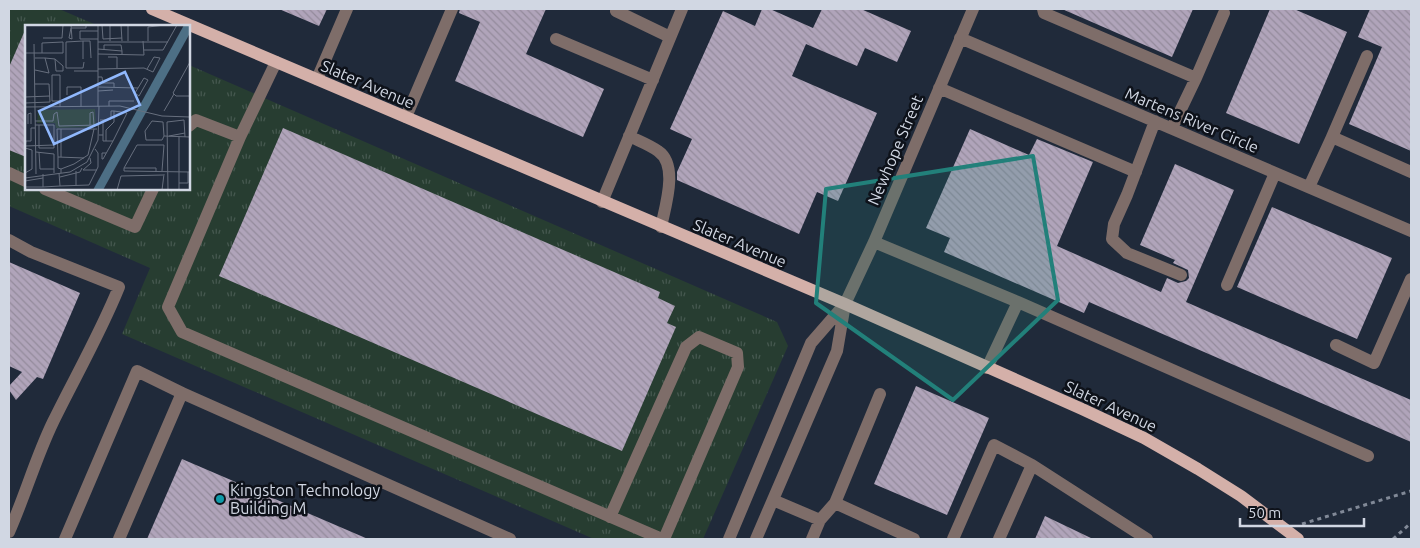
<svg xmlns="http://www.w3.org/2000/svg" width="1420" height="548" font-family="Ubuntu,sans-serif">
	<defs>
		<pattern id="grass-tufts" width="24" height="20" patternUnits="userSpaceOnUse" patternTransform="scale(1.25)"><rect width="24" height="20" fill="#273d31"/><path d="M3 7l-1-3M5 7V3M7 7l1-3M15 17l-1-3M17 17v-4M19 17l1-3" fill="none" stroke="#45584f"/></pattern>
		<pattern id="building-back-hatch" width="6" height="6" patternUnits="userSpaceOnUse" patternTransform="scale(1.25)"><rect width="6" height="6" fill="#b0a4ba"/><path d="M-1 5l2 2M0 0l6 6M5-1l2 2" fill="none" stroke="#948b9c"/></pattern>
	</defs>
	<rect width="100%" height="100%" fill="#202a3a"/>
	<path fill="url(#grass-tufts)" d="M9,9H59L99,26H26V189H189V65L777,322L788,346L703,539H594L122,334L150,268L9,206Z"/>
	<path fill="url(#building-back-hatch)" d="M279,9H327L319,26Z
		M460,9H546L526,54L604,89L583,137L455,81L480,22L459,13Z
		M762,9H770L813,28L822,9H861L911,31L897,62L865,48L857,66L806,44L792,76L877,113L838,201L817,192L799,234L677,180V172L692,139L670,129L723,11L755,26Z
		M1062,9H1193L1172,57Z
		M1270,9H1294L1347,32L1299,144L1226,113Z
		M1370,9H1411V151L1349,124L1382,47L1358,37Z
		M26,28V157L9,150V67Z
		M283,128L660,292L658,298L675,306L667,323L676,327L622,451L219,276Z
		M970,129L1029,155L1037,139L1093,162L1057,246L1161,292L1167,278L1178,283L1186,281L1189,278L1188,270L1173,263L1175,260L1140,245L1175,164L1234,190L1186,302L1411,400V442L1089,302L1084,313L944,252L950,238L926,228Z
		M1272,207L1392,258L1357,339L1237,287Z
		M9,262L80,293L43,379L37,377L16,400L9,390V386L22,372L9,366Z
		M916,386L989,418L947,515L874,484Z
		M182,459L368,539H147Z
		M1045,516L1093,539H1035Z"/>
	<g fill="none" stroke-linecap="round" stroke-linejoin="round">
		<path stroke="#818997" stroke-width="3" stroke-dasharray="4 4" stroke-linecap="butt" d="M1302,524L1411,491
			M1393,539L1411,523"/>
		<path stroke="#7e6d69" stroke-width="12" d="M1043,9L1044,13L1196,78L1172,128
			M616,11L670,37
			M960,38L1411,231
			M556,39L653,80
			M1196,78L1224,13
			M317,79L347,9
			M939,88L1136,172
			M406,117L452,9
			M1155,121L1127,195L1114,224L1112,239L1127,253L1181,275
			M189,126L196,120L240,137L168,307L182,332L662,539
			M629,136C639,141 650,145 658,151C679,165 665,207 661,227
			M240,137L276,62
			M1332,137L1367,56
			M9,173L26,181
			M1309,187L1332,137L1411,172
			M45,189L135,227L153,189
			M602,202L682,9
			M9,240L31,252L119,287C100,334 75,377 53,422C36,457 25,496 9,532
			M874,242L1018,302
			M1227,285L1275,173
			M1336,345L1374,363L1411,279
			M987,368L1018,302L1368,456
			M182,393L510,539
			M773,500L820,520L812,539
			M835,503L880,394
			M610,517L686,347L699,337L737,353L738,367L664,539
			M820,520L835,503L914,539
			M65,539L137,371L182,393L119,539
			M729,539L811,343L845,304
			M756,539L837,351L845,304L874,242L973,9
			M953,539L994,445L1032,465
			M999,539L1032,465L1147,539"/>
		<path stroke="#d4b0a9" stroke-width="12" d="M152,9L845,304L1082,409L1144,438L1198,469L1241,496L1298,539"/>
	</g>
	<path fill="#22807a" fill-opacity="0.2" stroke="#22807a" stroke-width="4" stroke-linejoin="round" d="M1033,156L1058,300L953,400L816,303L826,189Z"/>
	<circle fill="#0f9aa8" stroke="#0e121a" stroke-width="2" cx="220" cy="499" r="5"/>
	<g text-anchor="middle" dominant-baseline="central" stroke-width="5" stroke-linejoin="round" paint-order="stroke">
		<g font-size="16" fill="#d1d7e3" stroke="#0e121a">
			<text transform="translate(368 84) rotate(23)">Slater Avenue</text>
			<text transform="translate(1192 120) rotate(23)">Martens River Circle</text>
			<text transform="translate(895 150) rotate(-67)">Newhope Street</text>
			<text transform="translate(740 243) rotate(23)">Slater Avenue</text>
			<text transform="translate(1111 406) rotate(25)">Slater Avenue</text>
		</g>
		<g font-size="16" fill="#d1d7e3" stroke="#0e121a" text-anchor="start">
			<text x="230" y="490">Kingston Technology<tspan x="230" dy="18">Building M</tspan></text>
		</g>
	</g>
	<g transform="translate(25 25)">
		<rect width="165" height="165" fill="#202a3a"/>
		<path d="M70,84L71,102L31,103L30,98H12L13,85Z" fill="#273d31"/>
		<path d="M159,0H165V8L78,165H68Z" fill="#4d6f85"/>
		<path fill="none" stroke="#676f7e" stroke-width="1" d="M46,0L47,14L44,13L46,3M73,0V82M77,0L78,14L97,13M85,0V16M96,0L97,16M103,0V16M46,3H61V0M73,6H55V14H73M18,13H37L38,0M58,16L41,17V43H58L59,37M123,16V2L140,0M73,17H143M9,19L11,149M73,24L97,26V29M79,24V20H96L97,26M119,25H138L152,0M0,28H38V17L17,18V28M73,29L119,30L118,16M83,32H92V43M10,33H20L24,48L10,45M20,33L30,34L38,41V46H31L30,34M58,34V16H65L66,33M165,37L148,68L151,71H165M73,44L119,43L128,47L135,33L129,32L122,44M49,46H73M73,52H77L78,58H89V62M73,62L113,63L119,53L123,55L114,71L110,68L113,63M73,66L88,65M42,70V62H56V82M0,72L25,71M35,76H27V50H35V82M0,78L25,77L24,59H10M84,81V76H109M0,82L95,81L137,91L165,92M139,86L149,69M75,95H78V110M78,95L86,94V86H89M10,96H28L29,89L32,87L34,101L73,100M3,99V89L6,88V99M10,100H29V123H14V120M14,100V120M65,100V88L68,87L69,100M36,104H72M74,110H78V116H88L102,88L89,86V97L81,105V116M139,111L137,115H121L120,106L127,96L138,97L139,111L165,112M144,111L160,108M154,112V165M0,116H6V103H10M0,121L29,120M11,127L29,129V148M14,127L15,144H29M81,128H77V134H78L88,116M33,132L32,104H36V132M65,133L66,138L58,145H72M99,143L112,120H139L137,146M36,144L33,143V132L59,133M51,146V161M131,147V143H99V146L165,147M0,148L7,144V125L0,123L1,116M34,148L35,161L64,160L73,142V128L70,124M36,148V144L49,139L63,130L69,104M18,149V162L35,161M35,152L55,147L57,143M0,153L45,147L62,137L73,115L74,81M0,156L18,153M154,158H163V147M0,162H18M92,165L96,151L138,150M137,165L139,149M143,165L142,97L159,95L160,112"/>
		<path fill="#90b8fd" fill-opacity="0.15" stroke="#90b8fd" stroke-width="2.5" d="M100,47L115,80L29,119L14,86Z"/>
		<rect width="165" height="165" fill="none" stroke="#d1d7e3" stroke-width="2.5"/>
	</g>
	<rect width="1420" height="548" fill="none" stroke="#d1d7e3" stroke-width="20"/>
	<path d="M1240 518v8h124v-8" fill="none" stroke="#d1d7e3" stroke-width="2.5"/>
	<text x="1248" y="518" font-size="15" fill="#d1d7e3" stroke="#0e121a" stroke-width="4" paint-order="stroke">50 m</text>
</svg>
